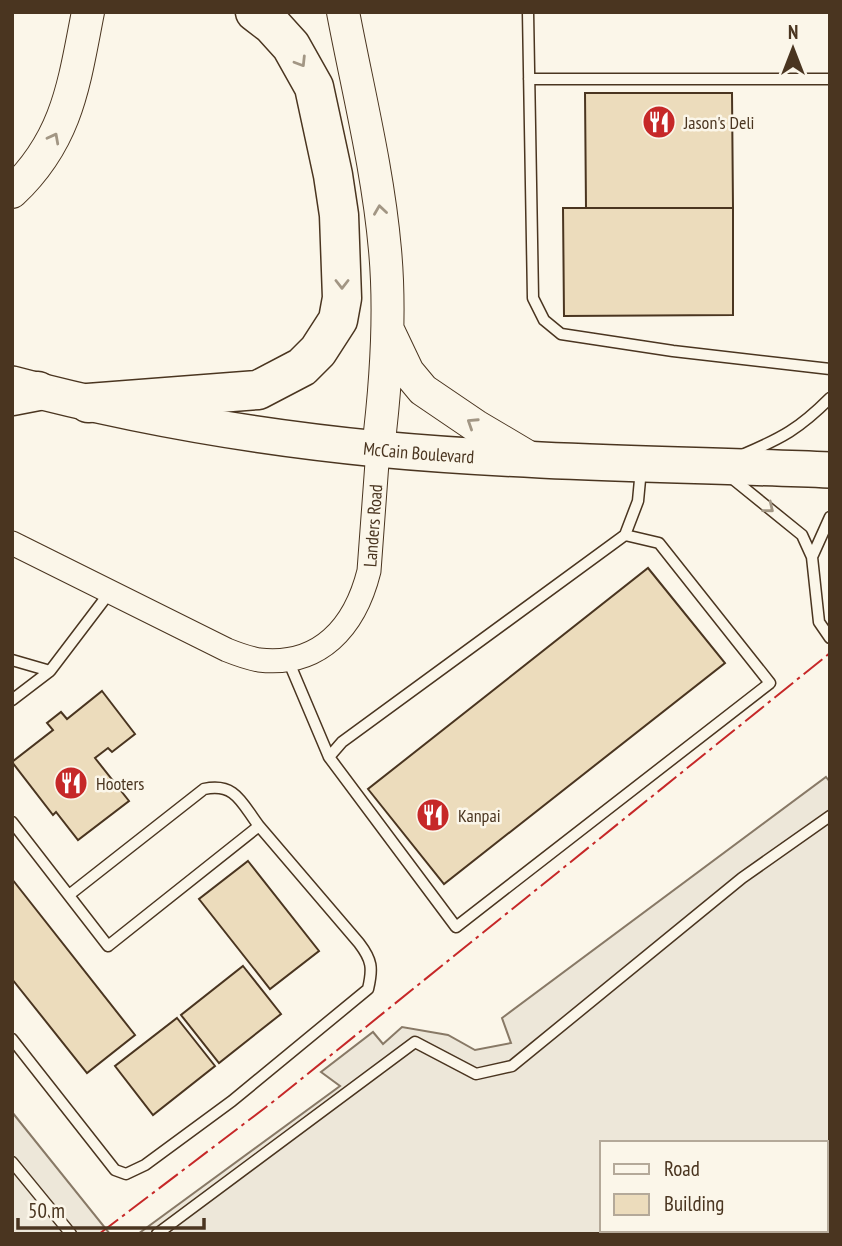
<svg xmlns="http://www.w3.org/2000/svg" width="842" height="1246" font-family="'PT Sans Narrow',sans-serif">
	<rect width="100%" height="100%" fill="#fbf6e9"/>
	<path fill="#ede7d9" stroke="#887966" stroke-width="2" d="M826,777L830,782V1184L826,1187V1143H602V1230H771L766,1234H138L340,1086L321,1072L373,1032L383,1044L402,1027L448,1035L475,1050L511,1043L502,1018Z
		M12,1112L110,1234H12Z"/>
	<path fill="#ecdcbc" stroke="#4a3520" stroke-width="2" d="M585,93H732L733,208H586Z
		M563,208H733V315L564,316Z
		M648,568L725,663L444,884L368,789Z
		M102,691L135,734L112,752L108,748L95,758L129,801L78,840L56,812L53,815L12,762L53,730L47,723L61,712L67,719Z
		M248,861L319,951L270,989L199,899Z
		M12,879L135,1035L87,1073L12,979Z
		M243,966L281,1014L219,1063L181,1015Z
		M177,1018L215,1066L153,1115L115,1066Z
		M830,1188V1231L826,1227V1191Z
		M826,1227L830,1234H772L777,1230H826Z"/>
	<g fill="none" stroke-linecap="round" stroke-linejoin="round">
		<defs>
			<path id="lane" d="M528,12L533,298L544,320L561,334L673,351L830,369
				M529,79H830
				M742,455C782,438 799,429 830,398
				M728,475L802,535L812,557L819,622L830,638
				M625,535L659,543L770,683L456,927L329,757L342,742L625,535L638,501L641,469
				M812,557L830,517
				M12,660L50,671L110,592
				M288,660L329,757
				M12,700L50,671
				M12,822L108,946L259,826L359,943C372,960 373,968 368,989L232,1101L145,1165L126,1174L115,1170L12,1039
				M69,895L204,789C236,782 242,804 259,826
				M826,1161L830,1159
				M12,1162L71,1234
				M157,1234L415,1042L476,1074L512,1066L742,878L830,816
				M721,1234L730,1230"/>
			<g id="street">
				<path id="s1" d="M12,543L227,650C237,654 248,658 259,660C320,667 355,627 369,571L378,449"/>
			</g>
			<path id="secondary" d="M343,12C358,91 378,170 385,250C391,315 386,384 378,449
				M12,192C68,139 74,83 88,12
				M389,332L408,372L423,390L476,426L530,458"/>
			<g id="primary">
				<path id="s2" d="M12,384C132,416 255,437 378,449C528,463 680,464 830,470"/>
			</g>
			<path id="highway" d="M12,396L38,391
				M88,403L258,390L302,367L318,351L338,320L342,298L339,215L333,175L314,87L291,46L272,25L255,12"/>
		</defs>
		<use href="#lane" stroke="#4a3520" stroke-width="13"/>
		<use href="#street" stroke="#4a3520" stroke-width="25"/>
		<use href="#secondary" stroke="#4a3520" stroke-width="34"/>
		<use href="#primary" stroke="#4a3520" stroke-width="38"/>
		<use href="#highway" stroke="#4a3520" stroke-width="41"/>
		<use href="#lane" stroke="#fbf6e9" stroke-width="10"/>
		<use href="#street" stroke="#fbf6e9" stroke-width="23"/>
		<use href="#secondary" stroke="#fbf6e9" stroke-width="32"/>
		<use href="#primary" stroke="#fbf6e9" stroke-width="35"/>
		<use href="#highway" stroke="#fbf6e9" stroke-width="38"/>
		<path stroke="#c62828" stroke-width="2" stroke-dasharray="24 5 3.5 5" stroke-linecap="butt" d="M99,1234L274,1101L830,653"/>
	</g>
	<defs><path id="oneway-chevron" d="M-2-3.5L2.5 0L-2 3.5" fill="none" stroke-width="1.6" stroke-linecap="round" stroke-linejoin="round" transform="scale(1.75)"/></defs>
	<g stroke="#a29684">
		<use href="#oneway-chevron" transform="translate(301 62) rotate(58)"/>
		<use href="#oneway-chevron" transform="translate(54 138) rotate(-62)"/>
		<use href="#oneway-chevron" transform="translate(380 210) rotate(-98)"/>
		<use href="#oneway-chevron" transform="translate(342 284) rotate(90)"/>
		<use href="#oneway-chevron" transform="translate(472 423) rotate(-147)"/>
		<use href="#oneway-chevron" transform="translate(769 508) rotate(39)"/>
	</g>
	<defs>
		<symbol id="restaurant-disc" viewBox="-11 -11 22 22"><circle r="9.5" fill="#c62828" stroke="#fbf6e9"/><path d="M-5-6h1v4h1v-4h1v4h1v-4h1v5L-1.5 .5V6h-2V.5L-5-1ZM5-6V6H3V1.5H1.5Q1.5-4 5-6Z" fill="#fff"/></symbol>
	</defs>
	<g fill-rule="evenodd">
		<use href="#restaurant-disc" x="640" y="103" width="38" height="38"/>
		<use href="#restaurant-disc" x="52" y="764" width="38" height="38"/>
		<use href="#restaurant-disc" x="414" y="796" width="38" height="38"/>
	</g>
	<g text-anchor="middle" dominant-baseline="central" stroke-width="5" stroke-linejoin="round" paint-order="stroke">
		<g font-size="18" fill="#4a3520" stroke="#fbf6e9" text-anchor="start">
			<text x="684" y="122">Jason's Deli</text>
			<text x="96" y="783">Hooters</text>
			<text x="458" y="815">Kanpai</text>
		</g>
		<g font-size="18" fill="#4a3520" stroke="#fbf6e9">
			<text stroke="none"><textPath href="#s2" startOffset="413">McCain Boulevard</textPath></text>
			<text stroke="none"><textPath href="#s1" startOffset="476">Landers Road</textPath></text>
		</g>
	</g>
	<rect width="842" height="1246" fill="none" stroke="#4a3520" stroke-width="28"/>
	<rect x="600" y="1141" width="228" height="91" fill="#fbf6e9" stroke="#b4a999" stroke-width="2"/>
	<rect x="614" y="1164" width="35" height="10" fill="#fbf6e9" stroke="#b4a999" stroke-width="2"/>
	<text x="664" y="1176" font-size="21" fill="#4a3520">Road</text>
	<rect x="614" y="1194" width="35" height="21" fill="#ecdcbc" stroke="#b4a999" stroke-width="2"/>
	<text x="664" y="1211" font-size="21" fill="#4a3520">Building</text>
	<g transform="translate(793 49)" stroke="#fbf6e9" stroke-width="5" paint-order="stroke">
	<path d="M0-5L12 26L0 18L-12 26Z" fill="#4a3520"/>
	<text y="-10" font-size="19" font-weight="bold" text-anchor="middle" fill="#4a3520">N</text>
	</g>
	<path d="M18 1218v10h186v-10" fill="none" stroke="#4a3520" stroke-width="3.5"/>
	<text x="28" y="1218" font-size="21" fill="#4a3520" stroke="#fbf6e9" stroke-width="5" paint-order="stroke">50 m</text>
</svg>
